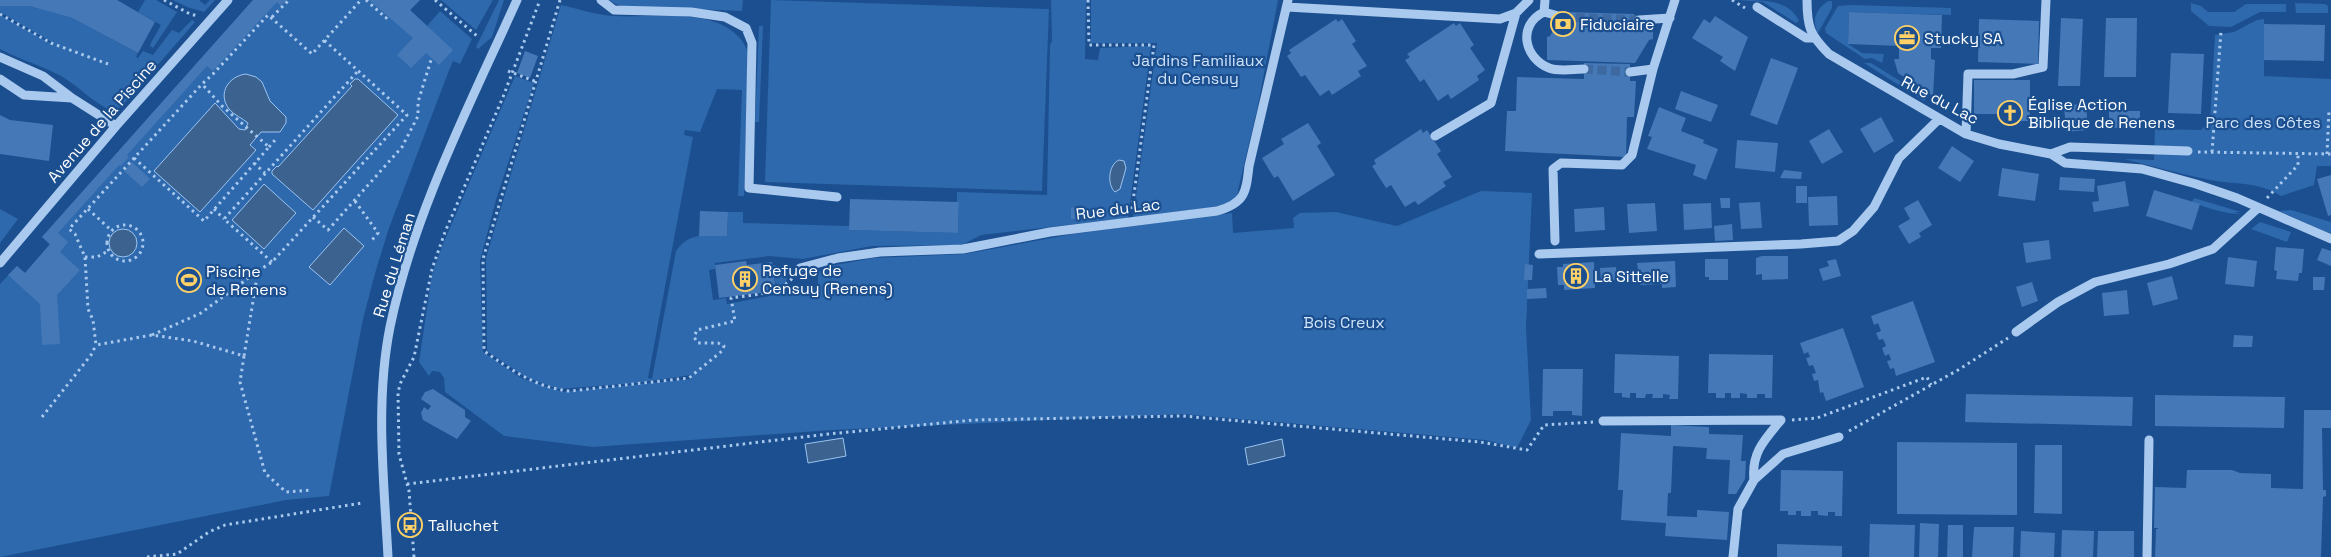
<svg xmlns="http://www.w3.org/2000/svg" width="2331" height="557" font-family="'Space Grotesk',sans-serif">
	<rect width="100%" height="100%" fill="#1b4f8f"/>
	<path fill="#2e69ad" d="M145,0H156L177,12L153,48L150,46L151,43L161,25L138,12Z
		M173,0H199L205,5L210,0H215L204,12L187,7Z
		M253,0H420L410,10L427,26L440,11L472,39L460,64L453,61L448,73L389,228L376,270L363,319L329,496L286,500L0,557V284L17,266L25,273L50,245L42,237Z
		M441,0H493L476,30Z
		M499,0H504L492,37L478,49L476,47Z
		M608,0H743L742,11L620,6Z
		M771,0L1049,9L1042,191L765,182Z
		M1051,0H1086L1085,59L1098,60L1100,48L1151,46L1128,218L981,235L962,245L872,246L803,259L769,256L715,263V269L709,270L713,300L726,298L727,304L818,287V273L824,267L874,258L965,254L1073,234L1232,213L1233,233L1294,228L1293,218L1300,213L1336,212L1397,226L1481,191L1532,193L1526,328L1531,420L1517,448L1485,440L1182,414L832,430L593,447L504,436L445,392L444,378L440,372L432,371L429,376L419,362L432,274L443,244L515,76L534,83L496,200L480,261L483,352L521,378L563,392L692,379L691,375L636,383L558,389L525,377L487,351L486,258L561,5C579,9 597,15 614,16C654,19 729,3 748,52L744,196H738L742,90L717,89L700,132L685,130L684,135L693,137L648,378L652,379L676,251C690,231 705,236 727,236L728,212H743V223L849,226L850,230L958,233L959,203L957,202V192L1047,195L1050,45L1052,41Z
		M1091,0H1278L1257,110L1238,190C1238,193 1238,195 1236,198C1227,210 1151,215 1133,218L1157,43H1091Z
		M1738,0C1764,0 1789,0 1799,21L1796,23L1763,2Z
		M1828,1H1832V8L1818,33C1811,20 1816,9 1828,1Z
		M2191,3L2201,6L2208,12H2234L2246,4H2286V12H2260L2231,27L2209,26L2191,11Z
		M2295,3L2325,4L2328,6V13H2296Z
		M1851,5L1951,8V15L1849,12L1848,44L1862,53L1884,54L1882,63L1872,58L1865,59L1826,33L1825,28L1838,6Z
		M0,6H29L72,18L138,53L136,57L138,58L143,51L153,55L172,30L179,33L192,20L195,22L123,105L118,109L109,110C92,101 78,86 61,76C41,65 20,60 0,49V15L52,44L53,43L0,12Z
		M2264,19V76L2331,79V166H2317L2314,185L2281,196C2259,181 2235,185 2210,180C2181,174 2153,166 2124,159L2154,160L2155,129L2201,130L2210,121L2215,35L2234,32L2257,20Z
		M759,26H763L759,122H755Z
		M1864,63H1871L1926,97L1924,101Z
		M2194,198L2241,212H2234L2241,214C2225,214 2207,208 2192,202Z
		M0,209L18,219L0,243Z
		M2291,210L2331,222V234L2279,211Z
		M2260,222L2291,232L2287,242L2251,229Z
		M773,265L778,266L787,277L786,283L776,288Z"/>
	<path fill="#3c6290" stroke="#9cc4f0" d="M246,74L256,77L262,82L270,101L286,117V123L280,132H261L250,145L256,150L200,212L154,171L215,103L239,129L245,130L248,123C242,118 234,115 229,109C217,93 229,76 246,74Z
		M355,79H358L398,115L313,210L272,174V171L277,166L278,167L352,86L350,84Z
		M1119,160L1124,161L1126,168L1120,189L1115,192C1107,185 1108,165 1119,160Z
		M264,184L296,213L264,249L232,220Z
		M344,228L364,246L330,285L309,267Z
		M109 243a14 14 0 1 1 28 0a14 14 0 1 1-28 0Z
		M843,438L846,456L808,463L805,444Z
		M1282,439L1285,456L1248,465L1245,448Z"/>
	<path fill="#4478b7" d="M0,0H117L155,22L138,53L72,18L29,6H0Z
		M253,0H287L281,6L277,2L213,71L207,66L127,155L129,157L121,166L119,165L58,233L68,242L60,252L80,270L57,295L60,344L42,345L40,304L8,275L17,266L25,273L50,244L42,237Z
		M369,0H420L410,10L453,50L439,65L426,53L411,68L397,55L413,38Z
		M1564,12L1634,14L1641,27L1653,28V39L1649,40L1635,63L1547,60V37L1550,36Z
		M1849,12L1942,15L1941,48H1931V59L1935,60L1933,96L1898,73L1894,59H1899V46L1848,44Z
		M1715,16L1748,37L1735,71L1720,61L1723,57L1692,38L1704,19L1710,23Z
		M2061,18L2083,19L2080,86H2058Z
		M2106,18H2137L2136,77H2104Z
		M1336,19L1338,22L1342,19L1356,41L1352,44L1367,66L1358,71L1361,76L1332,95L1329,90L1320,96L1305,75L1301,77L1287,56L1291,53L1289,50Z
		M1979,19L2039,21L2038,64L1978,62Z
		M1454,23L1456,26L1460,23L1474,45L1470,48L1485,70L1477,76L1479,80L1451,99L1448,94L1438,101L1424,79L1420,82L1405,60L1410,57L1407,54Z
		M2264,24L2325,25L2324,61L2264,60Z
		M525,51L538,56L530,78L517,73Z
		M2171,53L2204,54L2201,114L2168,113Z
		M1771,58L1798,68L1777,125L1750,115Z
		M1584,63L1630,64V81H1636L1634,117H1627L1626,157L1505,151L1507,111H1516L1517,77L1584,79Z
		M1974,80H2030V121H2000V114H1974Z
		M1681,91L1718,105L1711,122L1675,109Z
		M2086,104L2088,130L2066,132L2064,105Z
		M1659,107L1686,118L1681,131L1704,140L1703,143L1718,149L1706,180L1693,175L1696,165L1647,149L1652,137L1648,136Z
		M2109,111H2140V127L2109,128Z
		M0,115L10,120L53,125L49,161L0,154Z
		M1881,117L1894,141L1874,153L1860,129Z
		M1308,123L1321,143L1317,146L1335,175L1293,201L1278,176L1274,178L1262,158L1284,144L1281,139Z
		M1421,129L1423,133L1427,130L1441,151L1437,154L1452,177L1443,182L1446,186L1418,205L1415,201L1405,207L1391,185L1386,188L1372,166L1376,164L1374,160Z
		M1829,129L1843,152L1822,164L1809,141Z
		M1737,140L1778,143L1775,172L1735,168Z
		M1952,146L1974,161L1960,182L1938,168Z
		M132,162L150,179L142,187L124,171Z
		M2002,168L2039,174L2035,201L1998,196Z
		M1784,170L1802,172L1801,179L1780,178Z
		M2331,175V215L2328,216L2317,179Z
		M2060,177L2095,179L2094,192L2059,190Z
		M2125,181L2129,206L2094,212L2092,202L2099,201L2097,186Z
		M1796,186H1807V203H1796Z
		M2154,190L2200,204L2192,230L2146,216Z
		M1837,196L1838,225L1809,226L1808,197Z
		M1720,198H1730V208H1721Z
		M850,199L959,202L958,233L849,230Z
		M1918,200L1932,225L1919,233L1921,237L1909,244L1898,226L1910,219L1904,208Z
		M1760,202L1762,228L1741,229L1739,203Z
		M1655,203L1657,231L1629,233L1627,204Z
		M1711,203L1712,228L1684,230L1683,204Z
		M1075,207L1080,208V219H1071V208Z
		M1604,207L1605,230L1575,232L1574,209Z
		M700,211L728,212L727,236H699Z
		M1732,224L1733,240L1715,241L1714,226Z
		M2049,240L2051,259L2026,263L2023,243Z
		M2276,247L2304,249L2302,273H2299L2298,281L2276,279L2277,271L2274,270Z
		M2322,248L2331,251V266L2317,260Z
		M1762,256H1788V279L1762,280V274L1756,275V258Z
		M2228,257L2257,261L2254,287L2225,284Z
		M1705,259H1728V280H1709V277H1705Z
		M1836,259L1841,276L1823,281L1819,269L1829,266L1827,261Z
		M746,261L747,265L772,262L776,291L719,298L715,265Z
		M1675,261L1676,287L1662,288V284L1640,285L1637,263Z
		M1594,262L1595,288L1564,290V285H1558L1557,267H1563V264Z
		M1525,264L1533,265L1532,280H1524Z
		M1616,267L1617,280L1601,281L1600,268Z
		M2172,276L2178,299L2153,306L2147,283Z
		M2313,277H2325L2324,290H2313Z
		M2032,282L2038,301L2022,307L2016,287Z
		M1546,288L1547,298L1527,299V289Z
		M2127,290L2129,314L2104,316L2102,293Z
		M1913,301L1935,362L1896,376L1894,368L1890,369L1887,361L1891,360L1889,354L1885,356L1882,348L1886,346L1883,339L1879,340L1876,333L1881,331L1878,323L1874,325L1871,316Z
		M1843,328L1864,387L1826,401L1823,392L1820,393L1818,380L1814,381L1812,374L1816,373L1813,365L1809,366L1806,358L1810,357L1808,352L1804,354L1800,343Z
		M2234,335L2253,336L2252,347H2233Z
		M1615,354L1679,356L1678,399H1669L1670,395L1663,394V398H1652L1653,394H1646L1645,398H1636V393H1630V398L1622,397V393H1614Z
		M1709,354L1773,355L1772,398H1765V394H1757V398H1747V394L1740,393V398H1731V393H1725V398H1716V393H1708Z
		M1543,369H1583L1582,416L1572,415V411H1553V416H1542Z
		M433,389L465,410V417L471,421L457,439L423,420L421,413L424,407L428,410L431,406L421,399L425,392Z
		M1966,394L2133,397L2132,426L1965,422Z
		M2155,395L2285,397L2284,428L2155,426Z
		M2304,410H2331V428H2322L2323,490H2326V496L2323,497L2321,557H2155L2156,529H2158V528H2154L2155,487L2186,488L2187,470H2232L2240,473L2271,474V488L2303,489Z
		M1671,425L1709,427V434L1743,435L1741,461H1746L1745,479L1736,494H1728L1730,460L1706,459L1707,448L1673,446L1671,493H1668L1667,516L1697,517V510L1729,512L1727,540L1665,536L1666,523L1621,520L1623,490H1618L1621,433L1671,436Z
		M1897,442L2017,443V515L1897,514Z
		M2035,445H2062V514L2034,513Z
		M1781,470L1843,471L1842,516H1835V512H1828V516L1818,515V511H1811V516H1801V511H1796V515H1788V511H1780Z
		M1920,523L1939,524L1938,557H1919Z
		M1870,524L1915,525L1914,557H1869Z
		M1948,525H1963V557H1947Z
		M1974,527H2014L2013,557H1972Z
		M2062,530L2094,531L2093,557H2061Z
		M2021,531L2055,533L2054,557H2020Z
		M2098,531H2134V557H2097Z
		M1777,544L1842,546V557H1777Z"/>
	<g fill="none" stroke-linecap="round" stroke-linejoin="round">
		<path stroke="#3d69a0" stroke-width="9" stroke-dasharray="9 4.5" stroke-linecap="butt" d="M1562,17L1639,20
			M1584,69L1630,72"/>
		<path stroke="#a9c9ee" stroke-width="3" stroke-dasharray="2.5 4" stroke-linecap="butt" d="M164,0L190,14L198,16
			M366,0L386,18L387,16
			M435,0L477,36
			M560,0L483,259L484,351C511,370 537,388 570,391L689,378L722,351L724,346L718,343H698L694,337L697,330L735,321L731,298C754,294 779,296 794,276
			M1088,0L1089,45H1154L1132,209
			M1732,0L1745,8
			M0,14L51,43L108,64
			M272,17L289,0
			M508,71L537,82
			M269,147L276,139
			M2198,152L2331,154
			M2212,152L2221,31
			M2327,154L2329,111
			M134,158L204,221L269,147L222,106L202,84
			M254,163L265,173
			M2267,198L2298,165V155
			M355,201L378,233L372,240
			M88,209L111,230
			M214,209L224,219
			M313,217L328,230L402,147L418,116V102L431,60
			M107 243a18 18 0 1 1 36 0a18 18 0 1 1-36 0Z
			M85,257H97L108,251
			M272,262L224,219L358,71
			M258,271L272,262L407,115L324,40
			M152,335L201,313L258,271L244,356L193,341L152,335L96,345L93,320L88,309L85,257L75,234L69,229L202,84L213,74L268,15L312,54L361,0
			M244,356L240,382L265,473L286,492L312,490
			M42,417L91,355L96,345
			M1792,420L1817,418L1927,377L1931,385
			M1849,431L1958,370L2008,338
			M407,484L828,434L974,420L1183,416L1480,442L1527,450L1544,425L1593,422
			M147,557L177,554L209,532L225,525L362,503
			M414,557L409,491L399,454L398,392L401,382L414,357L432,269L445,232L503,97L540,0"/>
		<path stroke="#a9c9ee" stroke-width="9" d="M601,0L614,10L691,12L725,17L746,28L752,43L749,188L837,197
			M1545,0L1544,12L1562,17
			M1807,0C1807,27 1810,35 1829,54L1966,134L1999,144L2051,154L2065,163L2142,169L2196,184L2237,198L2331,239
			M1287,7L1500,19L1516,13L1529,0
			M1757,7L1806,38H1813
			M1544,12C1517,25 1524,58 1549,68C1559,72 1574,69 1584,69
			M1639,20L1670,18
			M0,57L43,76L72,98
			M1630,72L1653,69
			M0,79L24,95L72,98L116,126
			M1966,134L1968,74H2013L2043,67L2046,0
			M1435,136L1491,103L1516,13
			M2051,154L2070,147L2188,151
			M1555,241L1553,169L1561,163L1622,165L1632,155L1653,69L1675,0
			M1539,254L1801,244L1838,241L1853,231L1874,207L1899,158L1939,119
			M0,263L116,126L228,0
			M800,268L838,258L880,252L963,249L1050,232L1217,211C1245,203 1246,193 1249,166L1288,0
			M2016,332L2058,302L2095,282L2169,264L2213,249L2258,208
			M1603,421L1781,420C1765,439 1751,453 1754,480
			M388,557C384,481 375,402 390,327C413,215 470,104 517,0
			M1733,557L1738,509L1754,480L1783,454L1839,437
			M2147,557L2149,440"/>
	</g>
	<defs>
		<symbol id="bank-ring" viewBox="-11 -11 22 22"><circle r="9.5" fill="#1b4f8f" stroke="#ffd166" stroke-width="1.5"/><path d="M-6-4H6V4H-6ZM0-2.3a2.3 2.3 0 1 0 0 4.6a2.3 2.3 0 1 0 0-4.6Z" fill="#ffd166"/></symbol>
		<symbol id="office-ring" viewBox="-11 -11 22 22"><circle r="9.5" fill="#1b4f8f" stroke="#ffd166" stroke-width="1.5"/><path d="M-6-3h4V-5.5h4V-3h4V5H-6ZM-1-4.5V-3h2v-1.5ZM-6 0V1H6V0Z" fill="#ffd166"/></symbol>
		<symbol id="church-ring" viewBox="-11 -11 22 22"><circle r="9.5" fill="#1b4f8f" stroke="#ffd166" stroke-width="1.5"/><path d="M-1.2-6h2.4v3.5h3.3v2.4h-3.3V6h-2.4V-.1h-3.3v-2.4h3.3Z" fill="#ffd166"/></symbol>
		<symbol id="building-ring" viewBox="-11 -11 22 22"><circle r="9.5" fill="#1b4f8f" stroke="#ffd166" stroke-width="1.5"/><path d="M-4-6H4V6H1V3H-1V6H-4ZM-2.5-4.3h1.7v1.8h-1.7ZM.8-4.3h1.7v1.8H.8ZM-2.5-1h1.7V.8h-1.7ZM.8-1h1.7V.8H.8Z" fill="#ffd166"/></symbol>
		<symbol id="stadium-ring" viewBox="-11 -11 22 22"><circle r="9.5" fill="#1b4f8f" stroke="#ffd166" stroke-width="1.5"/><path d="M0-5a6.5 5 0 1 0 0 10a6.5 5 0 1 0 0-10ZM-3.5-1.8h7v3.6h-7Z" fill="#ffd166"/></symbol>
		<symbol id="bus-ring" viewBox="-11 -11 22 22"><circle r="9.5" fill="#1b4f8f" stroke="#ffd166" stroke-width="1.5"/><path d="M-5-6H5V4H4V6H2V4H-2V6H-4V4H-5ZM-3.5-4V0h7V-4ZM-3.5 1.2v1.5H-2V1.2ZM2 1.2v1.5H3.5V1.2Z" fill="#ffd166"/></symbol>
	</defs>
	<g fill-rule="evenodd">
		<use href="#bank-ring" x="1549" y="10" width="28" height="28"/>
		<use href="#office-ring" x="1893" y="24" width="28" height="28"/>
		<use href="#church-ring" x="1996" y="99" width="28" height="28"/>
		<use href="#building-ring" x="1562" y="262" width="28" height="28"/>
		<use href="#building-ring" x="731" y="265" width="28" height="28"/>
		<use href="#stadium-ring" x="175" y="266" width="28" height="28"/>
		<use href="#bus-ring" x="396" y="511" width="28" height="28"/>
	</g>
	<g text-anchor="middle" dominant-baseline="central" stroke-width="4.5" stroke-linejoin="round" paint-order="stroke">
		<g font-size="16" fill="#fff" stroke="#1b4f8f" text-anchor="start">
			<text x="1580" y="24">Fiduciaire</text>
			<text x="1924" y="38">Stucky SA</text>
			<text x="2028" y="104">Église Action<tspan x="2028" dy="18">Biblique de Renens</tspan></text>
			<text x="762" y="270">Refuge de<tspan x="762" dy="18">Censuy (Renens)</tspan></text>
			<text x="206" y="271">Piscine<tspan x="206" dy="18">de Renens</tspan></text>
			<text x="1594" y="276">La Sittelle</text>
			<text x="428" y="525">Talluchet</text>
		</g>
		<g font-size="16" fill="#cfe3fa" stroke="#1b4f8f">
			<text x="1198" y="60">Jardins Familiaux<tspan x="1198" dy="18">du Censuy</tspan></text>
			<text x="2263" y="122">Parc des Côtes</text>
			<text x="1344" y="322">Bois Creux</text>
		</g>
		<g font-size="16" fill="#fff" stroke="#1b4f8f">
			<text transform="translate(1940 100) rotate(28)">Rue du Lac</text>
			<text transform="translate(102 121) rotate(-49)">Avenue de la Piscine</text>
			<text transform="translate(1118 209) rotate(-7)">Rue du Lac</text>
			<text transform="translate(394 265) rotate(-73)">Rue du Léman</text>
		</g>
	</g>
</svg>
